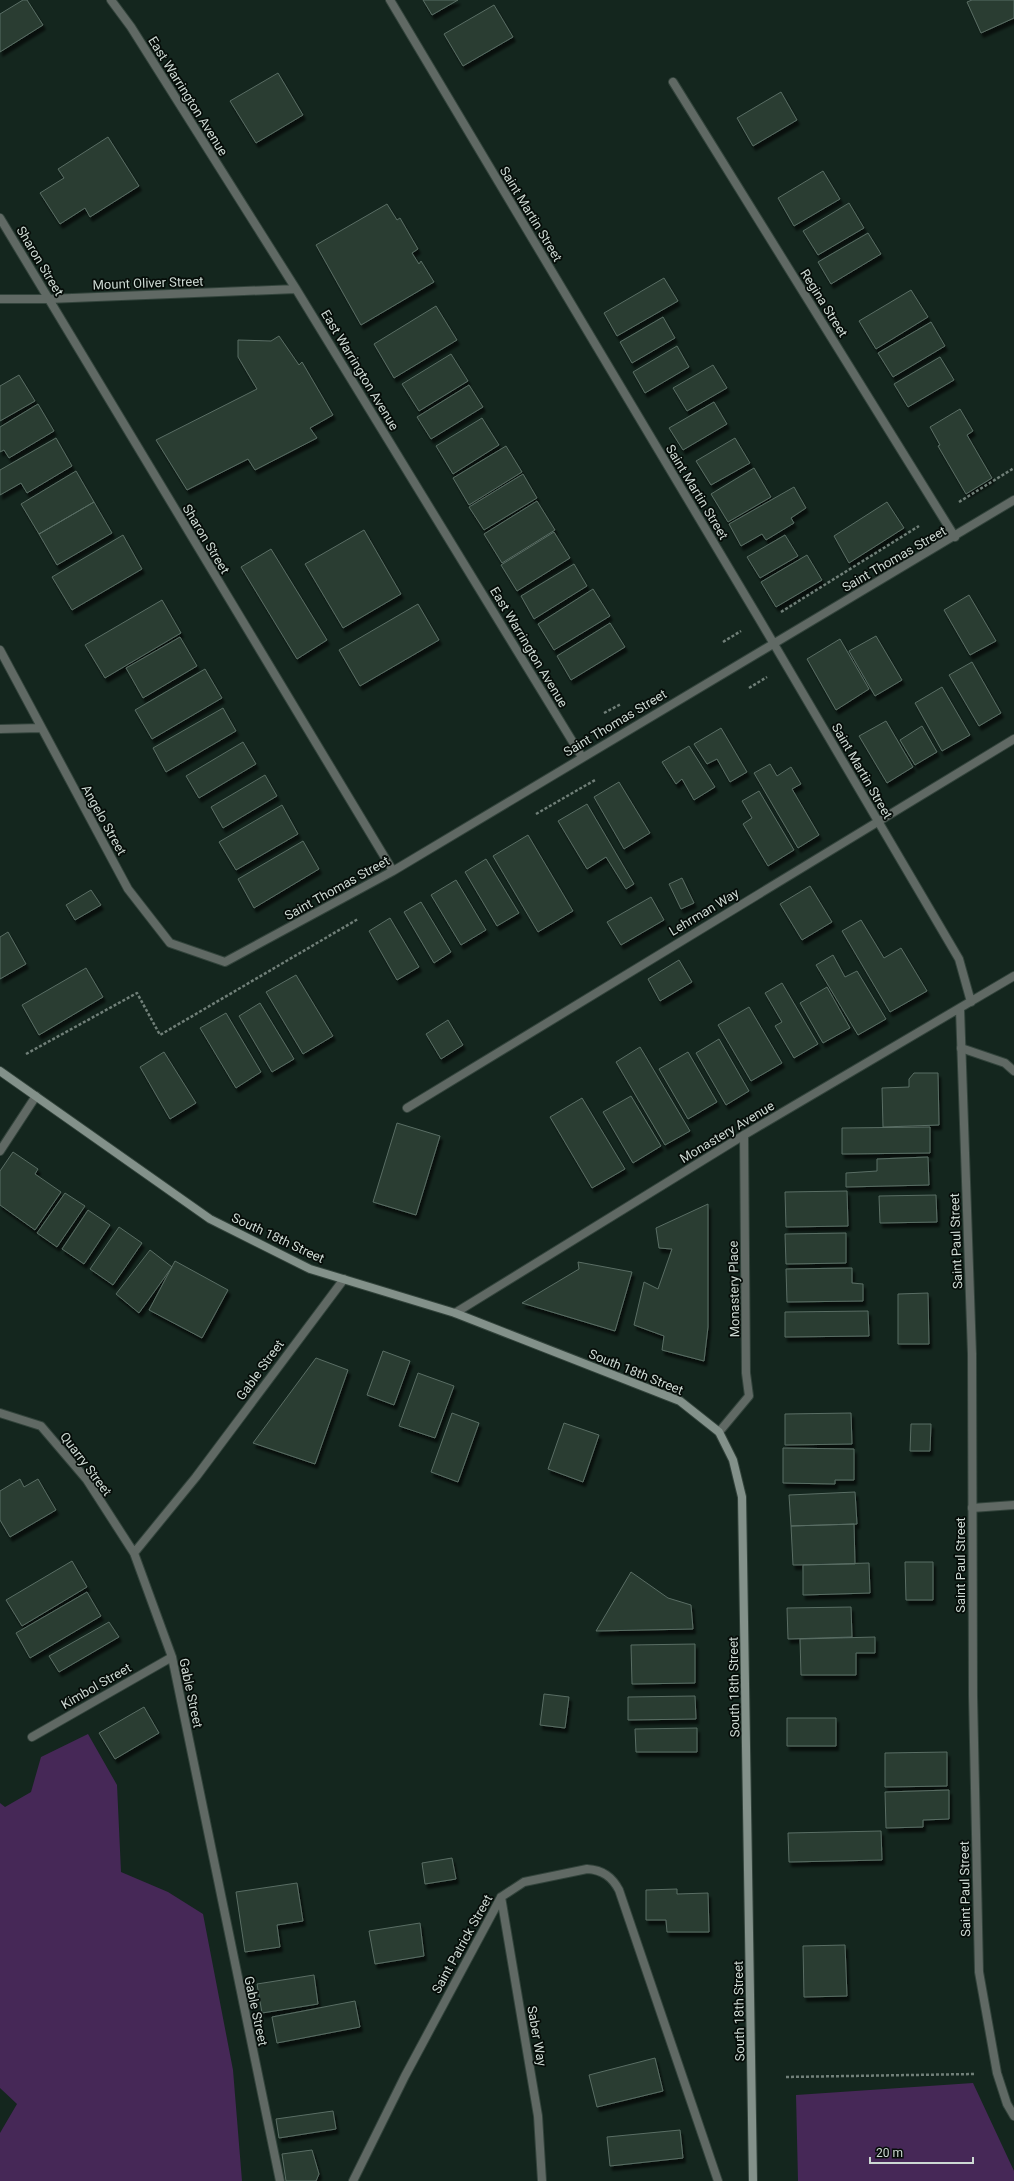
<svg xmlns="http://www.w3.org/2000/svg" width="1014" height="2181" font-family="Roboto,sans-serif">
	<defs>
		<filter id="shadow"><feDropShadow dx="2.5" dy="4.5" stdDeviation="1" flood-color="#0009"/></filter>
	</defs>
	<rect width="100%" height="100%" fill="#14261e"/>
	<path fill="#462857" d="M88,1734L117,1785L121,1872L168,1892L203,1914L233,2070L242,2181H0V2133L17,2104L0,2088V1803L5,1807L31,1792L41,1757Z
		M973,2083L1014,2171V2181H798L796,2095Z"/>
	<path fill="#293c33" stroke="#5a6e64" filter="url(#shadow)" d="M23,0H27L43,25L0,52V14Z
		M423,0H458L432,15Z
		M972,0H1014V18L981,33L967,2Z
		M494,5L513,37L463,66L444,34Z
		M278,73L303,115L256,143L230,101Z
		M781,92L797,120L753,146L737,118Z
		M108,137L139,186L90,217L85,208L60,224L40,193L64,178L58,169Z
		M823,171L840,199L794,226L778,198Z
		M849,203L864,228L818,255L803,231Z
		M387,204L397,220L400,218L418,249L412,253L419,264L421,261L434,282L361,325L316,245Z
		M868,233L881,254L831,284L818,262Z
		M664,278L678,301L617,336L604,313Z
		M911,290L928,317L876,349L859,321Z
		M436,306L457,340L394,378L374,344Z
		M663,317L675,338L632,363L620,342Z
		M931,322L945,346L893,377L878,353Z
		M279,336L299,365L302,362L333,415L310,428L317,438L255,470L248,459L187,490L156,440L257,389L238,357V340L271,341Z
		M677,346L689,367L645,393L633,372Z
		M451,354L468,381L419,411L402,384Z
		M940,357L954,380L908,407L894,384Z
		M713,365L727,388L687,411L673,388Z
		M19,375L35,401L0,421V386Z
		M469,385L483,407L431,439L417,417Z
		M714,402L727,424L683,450L669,428Z
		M38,404L54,431L9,458L4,450L0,452V427Z
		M960,409L973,431L967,435L992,478L966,494L938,446L940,445L930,427Z
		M482,418L499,445L453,474L436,446Z
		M56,438L72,466L27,493L21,483L0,495V470Z
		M735,438L750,463L711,485L696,461Z
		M506,446L522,472L469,505L453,478Z
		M754,468L771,497L728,522L711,494Z
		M76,471L94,502L39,534L21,504Z
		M523,474L537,498L484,530L469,507Z
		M794,487L806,508L791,518L794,523L766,540L762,534L741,546L729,524Z
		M537,501L555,530L502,563L484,534Z
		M94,502L112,533L57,565L39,534Z
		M887,502L904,528L849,563L834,536Z
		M364,530L401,594L343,628L305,564Z
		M554,532L570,558L517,591L501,565Z
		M123,535L142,569L72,610L52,577Z
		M785,535L798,556L760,578L747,557Z
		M271,549L327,640L297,659L241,567Z
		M807,555L822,580L776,607L761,582Z
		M574,564L587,586L534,619L521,596Z
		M593,589L610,616L554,650L538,624Z
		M969,595L996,641L970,655L944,610Z
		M162,600L181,633L105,678L85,645Z
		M418,604L439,640L360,686L339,650Z
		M610,623L625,647L571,680L557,656Z
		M876,636L902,680L875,696L849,651Z
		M180,637L197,666L143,698L126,668Z
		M840,639L869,689L836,710L807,659Z
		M972,662L1001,713L979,726L949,675Z
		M205,669L222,698L152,739L135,710Z
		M942,687L970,735L942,751L915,703Z
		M223,708L236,731L166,772L153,748Z
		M886,721L913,767L887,783L859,736Z
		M922,726L937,752L915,765L900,740Z
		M721,728L747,772L730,782L717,759L707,764L694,744Z
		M243,742L256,764L199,798L186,776Z
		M689,746L715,787L694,800L682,779L676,784L662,762Z
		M770,764L777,776L791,767L801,784L792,789L819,835L798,848L754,773Z
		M265,775L277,796L223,828L211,807Z
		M619,782L650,833L624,849L594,797Z
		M759,791L794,850L768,866L743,824L752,818L742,801Z
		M587,804L634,884L626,889L606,857L587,869L558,821Z
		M282,805L298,834L236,870L219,842Z
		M528,835L573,911L538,932L493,856Z
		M303,841L319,869L254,908L238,879Z
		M486,859L519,913L497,926L465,872Z
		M682,878L694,903L681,909L669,884Z
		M456,880L486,930L461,945L431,895Z
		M810,886L832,922L802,940L780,904Z
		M91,890L101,905L75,920L66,905Z
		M651,897L664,920L621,945L607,922Z
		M421,902L451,952L434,963L404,912Z
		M390,918L419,967L397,980L369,931Z
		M861,920L884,958L901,948L927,991L890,1012L842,931Z
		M8,932L26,964L0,979V937Z
		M833,955L845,977L857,971L886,1019L858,1035L816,965Z
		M679,960L692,982L660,1001L648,979Z
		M86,968L103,997L39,1035L22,1005Z
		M296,975L333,1036L303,1054L266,992Z
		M782,983L818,1044L794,1058L775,1026L782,1022L765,993Z
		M827,987L850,1028L823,1043L800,1003Z
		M260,1003L294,1059L272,1072L239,1016Z
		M749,1007L782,1063L751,1081L718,1025Z
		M226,1013L261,1072L236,1088L200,1028Z
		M448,1020L463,1045L441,1059L426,1034Z
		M719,1039L749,1091L726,1105L696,1053Z
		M640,1047L690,1131L665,1145L616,1062Z
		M164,1052L196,1103L170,1119L140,1067Z
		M688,1052L717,1102L688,1119L659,1069Z
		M914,1073H938L939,1125L883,1127L882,1088L909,1087V1079Z
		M631,1096L661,1146L633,1163L603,1112Z
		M582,1098L625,1169L592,1188L550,1117Z
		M397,1123L440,1136L416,1215L373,1202Z
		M930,1127V1153L842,1154V1128Z
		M13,1152L38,1169L35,1174L61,1192L35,1230L0,1205V1171Z
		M928,1157L929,1185L846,1187V1173L877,1171V1159Z
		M847,1191L848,1226L786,1227L785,1192Z
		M65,1193L85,1206L57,1247L37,1233Z
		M936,1195L937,1222L880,1223L879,1196Z
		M708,1204V1327L704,1361L662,1350L664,1336L634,1325L644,1282L658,1289L672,1249L659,1248L656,1228Z
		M88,1210L110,1225L84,1264L62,1249Z
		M119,1227L142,1243L113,1285L90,1269Z
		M846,1233V1263L786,1264L785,1234Z
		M150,1250L172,1267L139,1313L116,1294Z
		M175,1261L228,1290L202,1338L149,1310Z
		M578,1262L632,1272L615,1331L522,1303L579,1269Z
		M852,1268V1283L863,1284V1301L787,1302L786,1269Z
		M928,1293L929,1344H898V1294Z
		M868,1311L869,1336L785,1337V1312Z
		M383,1351L410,1361L394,1405L367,1395Z
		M316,1358L348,1370L315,1464L253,1443Z
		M418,1373L454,1386L435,1438L399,1426Z
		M452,1413L479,1423L458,1482L431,1472Z
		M851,1413L852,1444L785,1445V1414Z
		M564,1423L599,1435L583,1482L548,1469Z
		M911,1424H931L930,1451H910Z
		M783,1448L854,1449V1480H835V1484L783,1483Z
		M20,1479L24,1487L38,1479L56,1510L10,1537L0,1520V1491Z
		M855,1492L857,1524L791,1526L789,1495Z
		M854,1524L855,1564L793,1565L791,1526Z
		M72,1561L87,1587L22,1626L6,1600Z
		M905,1562H933V1600H906Z
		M869,1563L870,1593L803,1595V1565Z
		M631,1572L668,1598L691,1605L693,1629L596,1631Z
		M87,1592L101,1616L30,1658L16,1633Z
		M851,1607L852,1637L788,1639L787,1608Z
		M109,1622L119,1637L59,1672L49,1656Z
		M875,1637V1653H856V1675H801L800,1639Z
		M695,1644V1683L632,1684L631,1645Z
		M544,1694L569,1697L565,1728L540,1725Z
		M695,1696L696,1719L628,1720V1697Z
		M144,1707L159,1733L115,1759L99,1733Z
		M787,1718H836V1746H787Z
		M697,1728V1752H636L635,1729Z
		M947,1752V1786L885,1787V1753Z
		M949,1790V1819L923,1820V1827L886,1828L885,1792Z
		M881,1831L882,1860L789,1862L788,1833Z
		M452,1858L456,1879L425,1884L422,1863Z
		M297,1883L303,1921L277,1925L280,1947L245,1952L236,1892Z
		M677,1889V1894L708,1893L709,1932H667L666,1920H646V1890Z
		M420,1923L424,1956L375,1964L369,1931Z
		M845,1945L847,1996L804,1997L803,1946Z
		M314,1975L318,2004L262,2013L257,1984Z
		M355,2001L360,2027L277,2043L272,2017Z
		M655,2058L663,2091L597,2107L589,2075Z
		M333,2111L336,2129L279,2138L276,2119Z
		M680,2130L683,2158L610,2166L607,2137Z
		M312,2150L319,2174L316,2181H286L282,2154Z"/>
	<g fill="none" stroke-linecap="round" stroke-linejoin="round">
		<defs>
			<path id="service" d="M961,1048L1005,1063L1014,1071
				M407,1108L1014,739
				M972,1508L1014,1505"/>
			<path id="minor" d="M111,0L131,27L296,289L582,757
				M390,0L761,622L959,959L971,1002
				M673,82L955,537
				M0,218L393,871
				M0,299H48L296,289
				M0,650L128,889L170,943L225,962L393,871L1014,500
				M0,729L40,728
				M960,1009L972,1354L973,1696L979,1972L997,2073L1007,2104L1014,2116
				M0,1151L36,1096
				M455,1313L744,1135L1014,976
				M0,1413L41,1426L87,1480L134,1553L172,1657L280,2181
				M719,1432L749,1396L746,1373L744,1135
				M134,1553L196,1477L344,1279
				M32,1737L172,1657
				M501,1897L538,2116L542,2181
				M353,2181L405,2076L501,1897L524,1882L587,1869C603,1870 612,1877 619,1890L718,2181"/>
			<path id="secondary" d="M0,1071L210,1219L310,1269L455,1313L680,1401L719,1432L733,1460L742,1497L753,2181"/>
		</defs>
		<use href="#service" stroke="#32433b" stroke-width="10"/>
		<use href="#minor" stroke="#32433b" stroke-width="10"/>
		<use href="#secondary" stroke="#32433b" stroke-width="10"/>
		<path stroke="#707f78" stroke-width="2.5" stroke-dasharray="3 2" stroke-linecap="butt" d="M959,502L1014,468
			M781,612L919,526
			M723,642L741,631
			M749,688L767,677
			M604,713L621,704
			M536,814L595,780
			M26,1054L137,993L160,1035L358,919
			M786,2077L974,2074"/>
		<use href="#service" stroke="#606964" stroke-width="8"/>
		<use href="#minor" stroke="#606964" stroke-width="8"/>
		<use href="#secondary" stroke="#83918a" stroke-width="8"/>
	</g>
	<g text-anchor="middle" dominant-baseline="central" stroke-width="3.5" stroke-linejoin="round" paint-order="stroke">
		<g font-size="13" fill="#cdd9d3" stroke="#060d09">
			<text transform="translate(188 96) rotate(58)">East Warrington Avenue</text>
			<text transform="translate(531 214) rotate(59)">Saint Martin Street</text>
			<text transform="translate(40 261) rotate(59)">Sharon Street</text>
			<text transform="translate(148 283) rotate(-2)">Mount Oliver Street</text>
			<text transform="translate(824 303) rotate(58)">Regina Street</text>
			<text transform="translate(360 370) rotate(59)">East Warrington Avenue</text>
			<text transform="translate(697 492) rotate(59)">Saint Martin Street</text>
			<text transform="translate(206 539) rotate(59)">Sharon Street</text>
			<text transform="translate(894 559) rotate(-30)">Saint Thomas Street</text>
			<text transform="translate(529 647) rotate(59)">East Warrington Avenue</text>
			<text transform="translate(615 723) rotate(-31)">Saint Thomas Street</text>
			<text transform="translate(862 771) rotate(60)">Saint Martin Street</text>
			<text transform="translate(104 820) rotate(61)">Angelo Street</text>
			<text transform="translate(337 888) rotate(-29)">Saint Thomas Street</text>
			<text transform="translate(704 912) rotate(-31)">Lehrman Way</text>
			<text transform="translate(727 1132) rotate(-31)">Monastery Avenue</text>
			<text transform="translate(278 1238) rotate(25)">South 18th Street</text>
			<text transform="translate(956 1241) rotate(-92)">Saint Paul Street</text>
			<text transform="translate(734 1289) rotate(-91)">Monastery Place</text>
			<text transform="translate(260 1370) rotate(-54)">Gable Street</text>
			<text transform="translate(636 1372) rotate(22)">South 18th Street</text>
			<text transform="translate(86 1464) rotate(53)">Quarry Street</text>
			<text transform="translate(960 1565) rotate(-90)">Saint Paul Street</text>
			<text transform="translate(96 1686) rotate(-30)">Kimbol Street</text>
			<text transform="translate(734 1687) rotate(-91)">South 18th Street</text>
			<text transform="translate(191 1693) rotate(78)">Gable Street</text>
			<text transform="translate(965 1889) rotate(-91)">Saint Paul Street</text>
			<text transform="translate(462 1944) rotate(-61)">Saint Patrick Street</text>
			<text transform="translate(256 2011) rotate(78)">Gable Street</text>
			<text transform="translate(739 2011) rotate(-91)">South 18th Street</text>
			<text transform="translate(537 2036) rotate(80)">Saber Way</text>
		</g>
	</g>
	<path d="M870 2157v6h103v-6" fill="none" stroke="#cdd9d3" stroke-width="2"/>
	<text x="876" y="2157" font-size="12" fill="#cdd9d3" stroke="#060d09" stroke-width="3" paint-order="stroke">20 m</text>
</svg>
